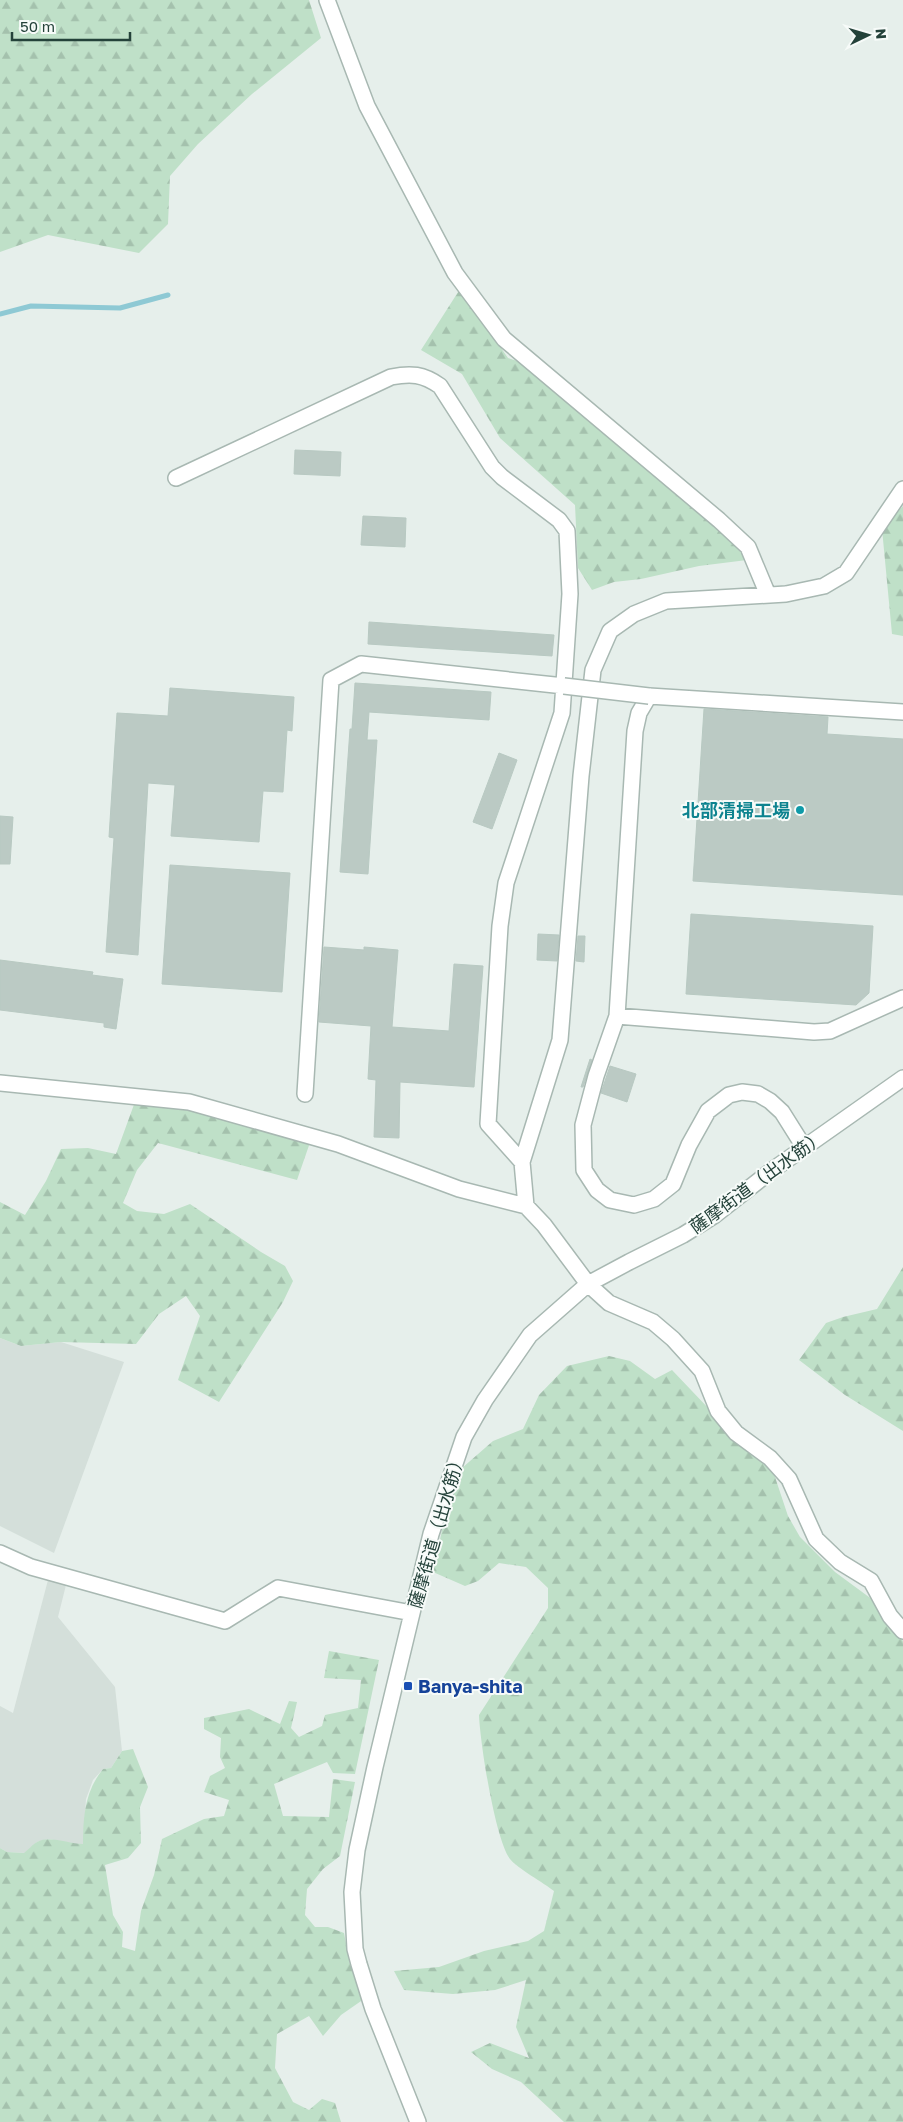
<svg xmlns="http://www.w3.org/2000/svg" width="903" height="2122" font-family="'Golos Text','Noto Sans JP',sans-serif">
	<defs>
		<pattern id="forest-firs" width="22" height="20" patternUnits="userSpaceOnUse" patternTransform="scale(1.25)"><rect width="22" height="20" fill="#bfe0c8"/><path d="M5 1l3.5 6h-7zM16 11l3.5 6h-7z" fill="#a4c1ad"/></pattern>
	</defs>
	<rect width="100%" height="100%" fill="#e6efeb"/>
	<path fill="#d4dfda" d="M0,1338L21,1346L61,1342L124,1362L54,1553L0,1526Z
		M48,1580L66,1585L58,1617L115,1687L122,1751L111,1768L103,1769L93,1780L86,1799L83,1844H70L50,1839L37,1842L25,1853L7,1852L0,1848V1706L13,1713Z"/>
	<path fill="url(#forest-firs)" d="M0,0H309L321,38L252,94L198,144L170,176L168,224L139,253L48,235L0,252Z
		M460,289L508,358L550,372L735,545L747,560L699,566L641,579L614,582L592,590L578,568L575,505L500,438L462,374L421,350Z
		M903,506V636L892,634L882,529Z
		M140,1088L238,1116L314,1131L297,1180L158,1143L137,1170L123,1203L137,1211L164,1214L190,1204L261,1252L285,1266L293,1281L283,1302L219,1402L178,1380L200,1316L186,1296L159,1314L136,1344L61,1342L21,1346L0,1338V1202L25,1215L46,1181L61,1149L88,1148L116,1154Z
		M903,1267V1431L845,1395L799,1360L826,1323L843,1317L877,1309Z
		M609,1356L630,1361L655,1379L672,1370L730,1431L773,1471L788,1516L800,1537L835,1572L873,1600L903,1641V2122H564L521,2082L492,2069L471,2052L490,2043L529,2058L516,2027L526,1980L495,1990L453,1994L404,1990L394,1971L439,1967L484,1951L528,1941L544,1931L554,1891C544,1883 517,1868 510,1859C495,1839 480,1742 479,1715L548,1608V1588L526,1567L499,1563L478,1581L465,1586L433,1572L454,1475L493,1441L523,1429L539,1395L567,1366Z
		M329,1651L379,1660L355,1774L333,1773L327,1762L274,1784L283,1816L329,1817L333,1779L355,1782L340,1856L323,1869L307,1889L305,1915L315,1927H328L344,1933L350,1964L364,1999L341,2015L323,2036L309,2016L277,2034L275,2068L293,2102L309,2110L322,2099L335,2103L341,2122H0V1848L7,1852L24,1853C28,1850 33,1844 37,1842C50,1835 68,1844 83,1844C83,1816 85,1791 103,1769L111,1768L122,1751L133,1749L148,1787L140,1807L141,1843L128,1858L105,1865L113,1915L123,1932L122,1947L135,1951L141,1911L154,1875L162,1839L204,1819L224,1816L229,1800L204,1792L210,1776L225,1768L220,1757L221,1738L204,1729V1718L249,1709L280,1724L289,1701L297,1702L291,1728L299,1737L322,1726L325,1715L358,1708L361,1680L324,1678Z"/>
	<g fill="none" stroke-linecap="round" stroke-linejoin="round">
		<path stroke="#8ec9d4" stroke-width="5" d="M0,314L31,306L120,308L168,295"/>
	</g>
	<path fill="#bbcac4" stroke="#b8c9c2" d="M295,450L341,452L340,476L294,474Z
		M363,516L406,518L405,547L361,545Z
		M369,622L554,635L552,656L368,644Z
		M355,683L491,692L489,720L369,712L367,740H377L368,874L340,872L350,729H352Z
		M170,688L294,697L292,731L287,730L283,792L263,791L259,842L171,836L175,785L148,783L138,955L106,952L114,838L109,837L117,713L168,716Z
		M704,709L828,717L827,734L903,739V895L693,881Z
		M499,753L517,760L492,829L473,822Z
		M0,816L13,817L10,864H0Z
		M170,865L290,873L282,992L162,984Z
		M691,914L873,926L869,993L856,1005L686,994Z
		M538,934L559,935L557,961L537,960Z
		M578,936H585L584,962L576,961Z
		M324,947L364,950V947L398,950L392,1027L449,1031L454,964L483,966L474,1087L400,1082L399,1138L374,1137L376,1080L368,1079L371,1026L319,1022Z
		M0,960L93,972L92,975L123,979L116,1029L104,1027V1023L0,1010Z
		M590,1059L592,1060L583,1087H581Z
		M610,1066L636,1074L627,1102L601,1093Z"/>
	<g fill="none" stroke-linecap="round" stroke-linejoin="round">
		<defs>
			<path id="minor" d="M327,0L367,106L455,273L504,339L719,520L748,547L768,595
				M176,478L391,377C411,373 423,374 440,386L492,467L502,477L559,520L567,531L570,594L562,713L506,883L500,926L488,1124L522,1162
				M617,1016L814,1032L830,1031L903,998
				M0,1083L189,1102L338,1144L459,1189L526,1206L544,1225L588,1284L609,1303L653,1322L673,1339L702,1371L718,1411L736,1433L770,1458L789,1479L816,1539L840,1562L871,1581L890,1616L903,1631
				M305,1094L331,680L361,664L564,686
				M804,1147L782,1112L770,1101L758,1094L742,1092L729,1095L708,1111L689,1145L673,1184L654,1199L634,1205L610,1200L597,1190L584,1170L583,1125L596,1076L617,1016L635,731L639,713L649,696L903,712
				M526,1206L522,1162L560,1040L581,776L593,670L610,631L634,614L666,601L786,594L824,586L846,573L903,489
				M0,1553L31,1567L225,1621L278,1588L412,1613
				M418,2122L373,2009L359,1964L355,1949L352,1892L357,1850L375,1767L431,1534L464,1437L485,1400L530,1335L588,1284L629,1262L683,1235L715,1215L771,1171L903,1078"/>
		</defs>
		<use href="#minor" stroke="#a8b8b2" stroke-width="18"/>
		<use href="#minor" stroke="#fff" stroke-width="15"/>
		<defs>
			<path id="minor-bridge" d="M564,686L649,696"/>
		</defs>
		<use href="#minor-bridge" stroke="#a8b8b2" stroke-width="18" stroke-linecap="butt"/>
		<use href="#minor-bridge" stroke="#fff" stroke-width="15"/>
	</g>
	<circle fill="#0f9aa8" stroke="#f7fbf9" stroke-width="2" cx="800" cy="810" r="5"/>
	<rect fill="#1a4fb4" stroke="#f7fbf9" stroke-width="2" x="403" y="1681" width="10" height="10" rx="2.5"/>
	<g text-anchor="middle" dominant-baseline="central" stroke-width="4" stroke-linejoin="round" paint-order="stroke">
		<g font-size="18" font-weight="bold" fill="#0d838f" stroke="#f7fbf9" text-anchor="end">
			<text x="790" y="810">北部清掃工場</text>
		</g>
		<g font-size="18" fill="#24423a" stroke="#f7fbf9">
			<text transform="translate(757 1181) rotate(-36)">薩摩街道（出水筋）</text>
			<text transform="translate(436 1530) rotate(-74)">薩摩街道（出水筋）</text>
		</g>
		<g font-size="18" font-weight="bold" fill="#164399" stroke="#f7fbf9" text-anchor="start">
			<text x="418" y="1686">Banya-shita</text>
		</g>
	</g>
	<g transform="translate(868 35) rotate(85)" stroke="#f7fbf9" stroke-width="4" paint-order="stroke">
	<path d="M0-4L9 19L0 12L-9 19Z" fill="#24423a"/>
	<text y="-8" font-size="14" font-weight="bold" text-anchor="middle" fill="#24423a">N</text>
	</g>
	<path d="M12 32v8h118v-8" fill="none" stroke="#24423a" stroke-width="2.5"/>
	<text x="20" y="32" font-size="15" fill="#24423a" stroke="#f7fbf9" stroke-width="4" paint-order="stroke">50 m</text>
</svg>
